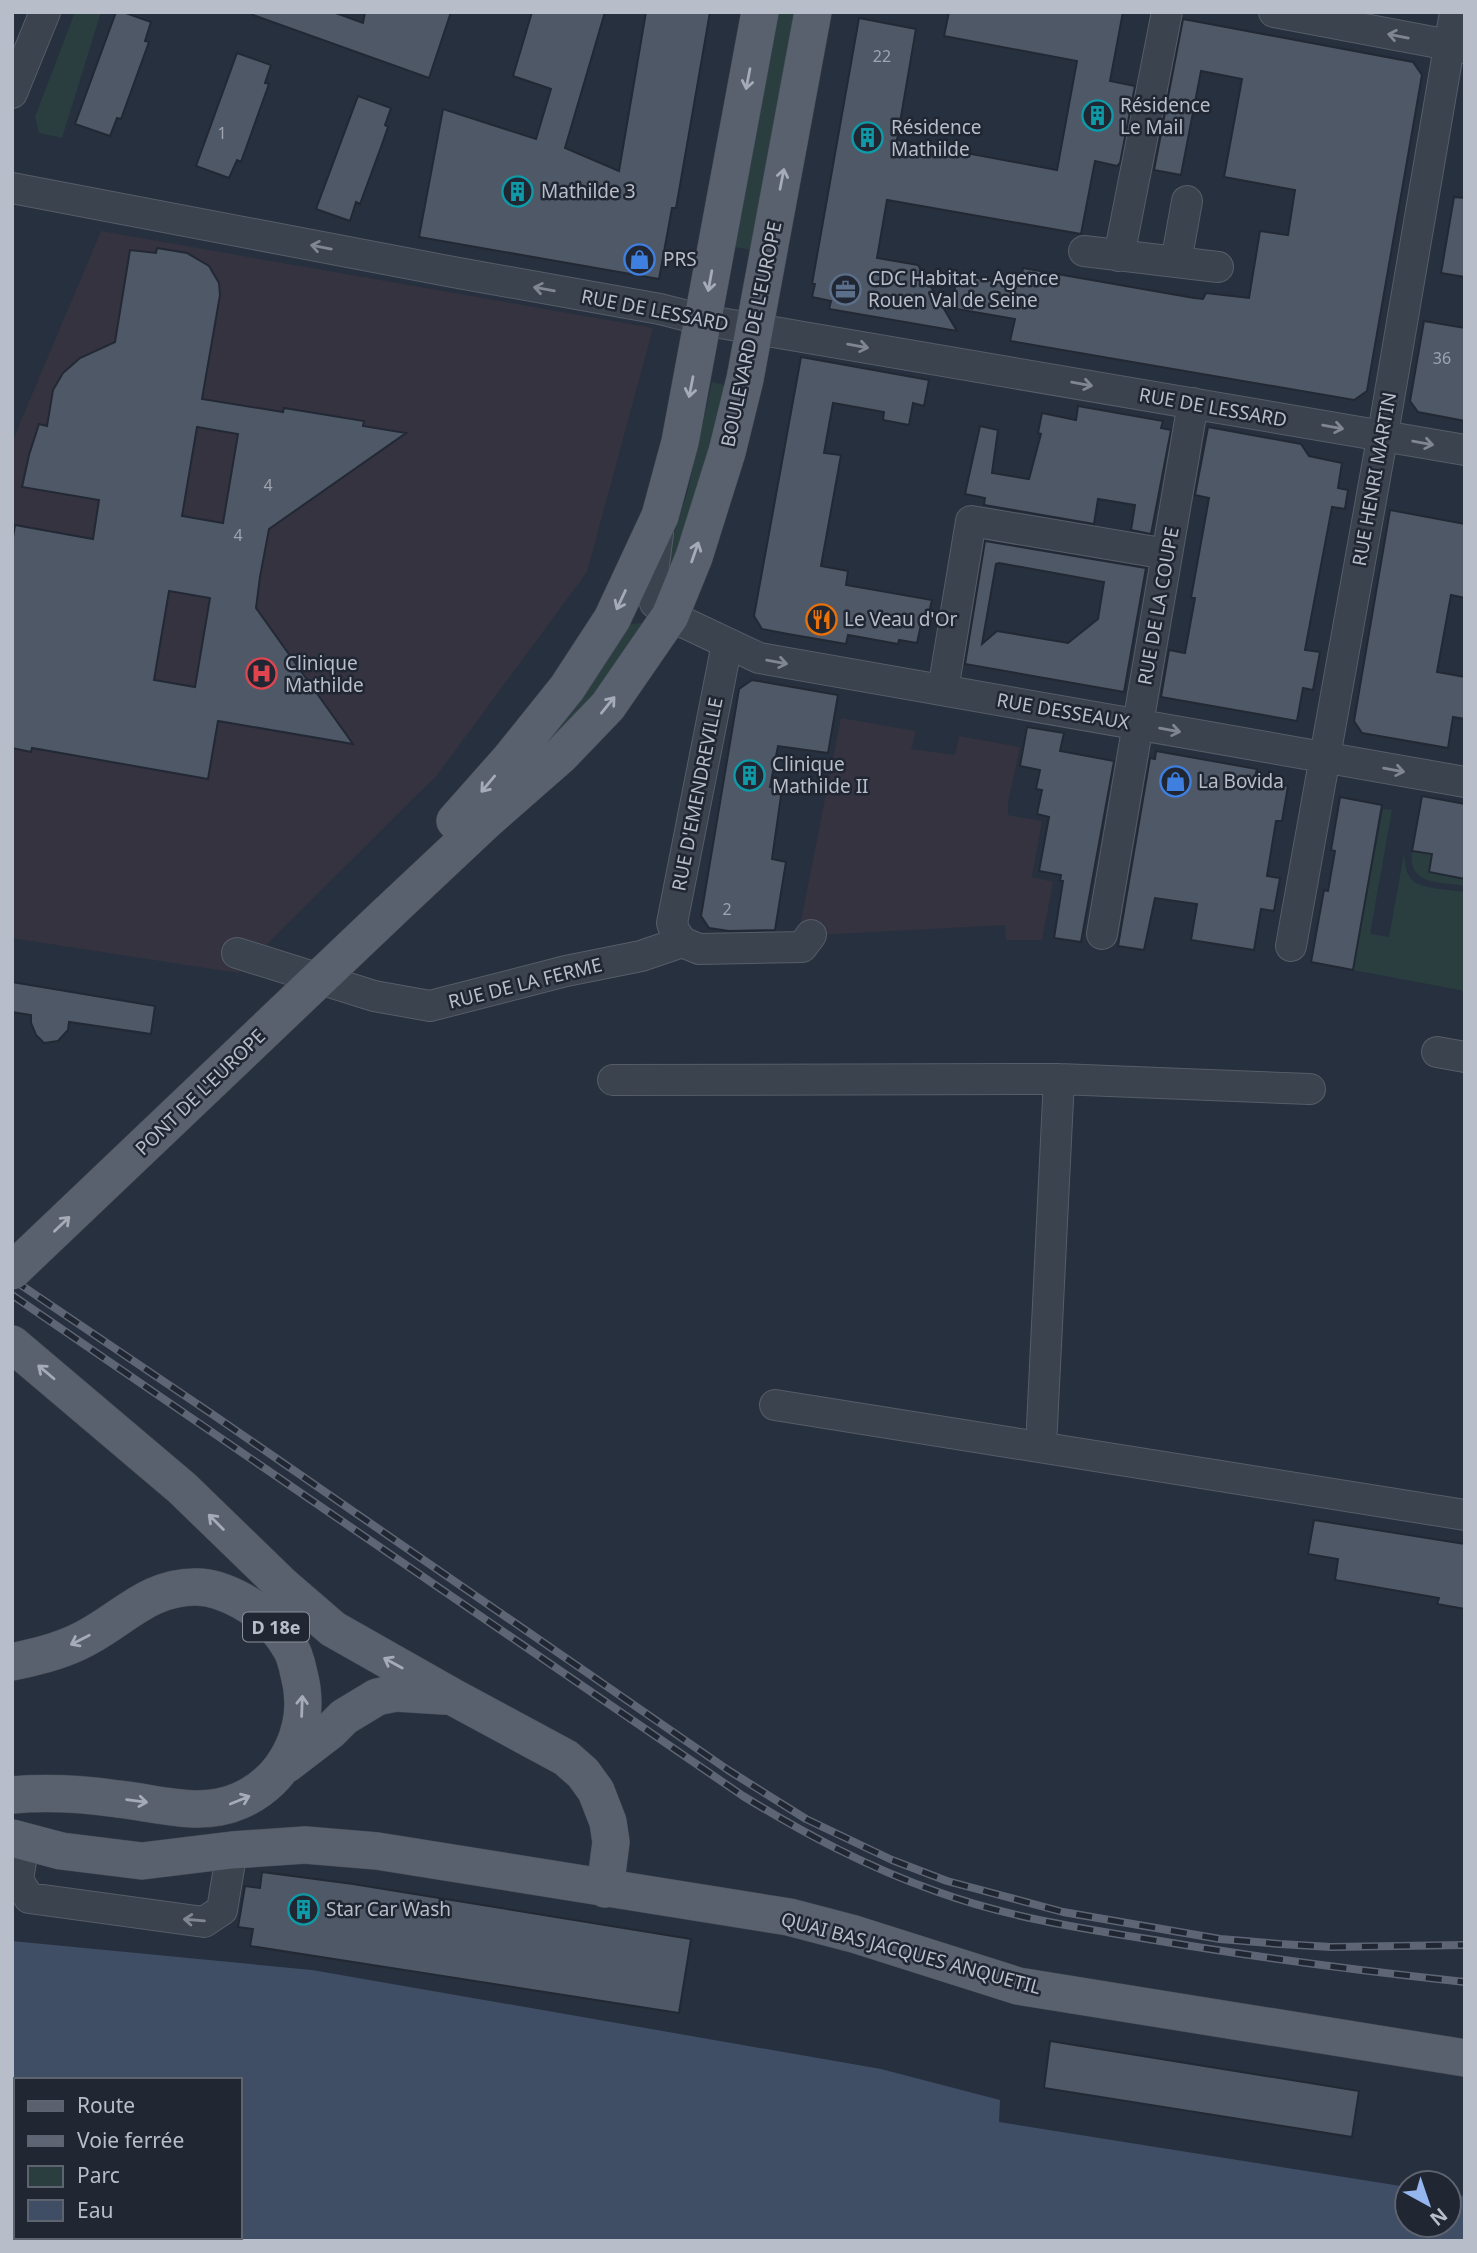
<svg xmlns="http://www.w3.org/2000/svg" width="1477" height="2253" font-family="'Noto Sans',sans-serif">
	<rect width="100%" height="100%" fill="#27303e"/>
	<path fill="#353340" d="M101,231L653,328L587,572L437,775L238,973L12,938V442Z
		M841,718L916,731L911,749L955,755L959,736L1020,747L1008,802V815L1042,821L1032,877L1053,882L1042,940H1006L1005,925L798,936Z"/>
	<path fill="#2a3e40" d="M75,12H101L62,138L39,133L35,117Z
		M776,12H794L753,250L734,247Z
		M712,382L728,386L708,469L668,575L666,576L673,536L687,494Z
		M622,619L631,624L642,623L597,692L568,729L514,771Z
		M1383,809L1392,810L1370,934L1389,937L1404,854C1405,863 1406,875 1413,881C1422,889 1453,890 1465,892V991L1353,970Z
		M1412,851L1432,854L1429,872L1465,879V886C1439,881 1407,886 1412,851Z"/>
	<path fill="#3f4d65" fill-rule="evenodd" d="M12,1941L312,1970L881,2069L1000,2100L999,2122L1407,2187V2225H1449V2194L1465,2196V2241H12ZM16,2080H240V2237H16Z"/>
	<path fill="#4e5867" stroke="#222935" stroke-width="2" fill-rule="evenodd" d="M116,12H123L151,22L145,41L149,42L121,119L117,118L110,136L75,124Z
		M254,12H333L363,23L365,12H451L429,78L253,15Z
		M532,12H605L565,148L619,171L646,12H710L679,191L676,208H672L659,279L419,237L443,109L536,139L551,89L513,76Z
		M949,12H1123L1110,81L1135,86L1120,163L1117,166L1095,161L1081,234L887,200L877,258L918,265L957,331L829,309L831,301L812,297L815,284H812L859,18L916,29L897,140L1057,170L1077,61L944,36Z
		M1183,19L1413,62L1422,75L1367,391L1354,400L1010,341L1015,319L951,308L956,282L971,285L972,277L1020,286L1023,268L1194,298L1203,299L1206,293L1249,298L1260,231L1288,235L1295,190L1224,177L1242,79L1201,71L1181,175L1154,170Z
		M237,53L271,65L265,83L269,84L241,162L237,160L229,178L196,166Z
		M358,96L391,108L385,125L388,127L381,147L360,204L356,202L350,221L316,209Z
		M1454,197L1465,198V277L1441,273Z
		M157,248L187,253L209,266L219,283L220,295L202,399L283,412L284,408L364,421L363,426L406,433L269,529L260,577L256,608L353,744L218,721L208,779L32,748L31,752L12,748V543L15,525L93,539L99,500L22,487L29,455L39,424L47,426L53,390L63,373L80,358L115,342L130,250L156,253ZM197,427L238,434L223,523L182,516ZM169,591L210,598L195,687L154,680Z
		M1424,321L1465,328V421L1418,412L1410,401Z
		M801,357L929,380L924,406L913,403L909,425L883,420L884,412L833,403L824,453L841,455L821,566L848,571L846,585L932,600L927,621L922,620L917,643L899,640L898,644L848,635L846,644L788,634L762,629L754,616Z
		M1078,406L1163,421L1161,428L1171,430L1151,534L1131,530L1135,505L1098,499L1094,524L984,505L985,498L965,494L980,426L998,430L992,473L1029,479L1041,434L1038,433L1042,413L1076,420Z
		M1208,427L1301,444L1309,456L1342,463L1338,488L1348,490L1345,509L1332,507L1305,650L1320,652L1313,690L1303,688L1297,721L1161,697L1169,650L1185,653L1195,598H1191L1209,498L1195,495Z
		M1390,510L1465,524V598L1451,595L1437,672L1465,677V719L1453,717L1448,748L1362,733L1354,721Z
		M985,541L1146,568L1124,692L965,664ZM999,563L1104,582L1098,619L1068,643L997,631L982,644L996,564Z
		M752,680L838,695L828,753L778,746L770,787L782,789L772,859L786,862L775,930L729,931L709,928L701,916L739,689Z
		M1027,727L1064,733L1060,751L1114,761L1081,942L1054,938L1063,881H1060L1061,875L1039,871L1049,817L1037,814L1042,790L1036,789L1040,770L1020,766Z
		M1156,751L1257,769L1254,780L1288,786L1282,821H1276L1267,876L1280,878L1274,911L1261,909L1254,950L1191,940L1197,904L1155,898L1144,950L1118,946L1150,758L1155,759Z
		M1422,796L1465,804V879L1429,872L1432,854L1412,851Z
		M1340,797L1382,805L1353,970L1311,962L1324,890L1328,891L1335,851L1331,850Z
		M12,982L155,1006L151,1034L69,1022L68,1030L58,1041L44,1043L36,1035L31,1023V1015L12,1012Z
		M1314,1520L1465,1544V1609L1437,1604L1439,1598L1335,1580L1338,1559L1308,1554Z
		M262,1872L353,1884L691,1939L679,2013L250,1946L253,1929L238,1927L245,1886L260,1888Z
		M1050,2041L1359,2091L1352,2137L1044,2088Z"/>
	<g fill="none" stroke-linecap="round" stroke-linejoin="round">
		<defs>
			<path id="minor" d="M1274,12L1465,48
				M12,93L45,12
				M12,188L453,272L660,309L703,320L1465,450
				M1084,251L1218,267
				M1119,256L1167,12
				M1176,262L1187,201
				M658,534L651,587L655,603L670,616L759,658L1465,782
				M730,645L725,654L672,923L675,932L682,942L699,949L802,947L811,935
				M943,690L971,521L1167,554
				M1102,934L1193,403
				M1291,946L1385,422L1455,12
				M237,953L374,996L430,1006L566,971L641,956L682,942
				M1437,1052L1465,1057
				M613,1080L1059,1079L1310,1089
				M775,1405L1465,1515
				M1041,1447L1059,1079
				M24,1842L18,1880L29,1898L204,1922L222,1910L232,1850"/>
			<path id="major" d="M455,821L510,759L567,688L612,619L660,516L680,442L760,12
				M388,913L487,820L561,755L608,706L670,616L694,557L727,452L745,379L813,12
				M12,1344L182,1488L282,1585L333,1629L453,1697L566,1758L583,1773L596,1791L608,1822L611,1842L605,1889
				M12,1662C35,1657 57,1652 78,1642C120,1623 146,1586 197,1587C212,1587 229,1594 242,1601C261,1612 277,1625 288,1644C294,1652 297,1664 299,1674C313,1725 288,1780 239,1801C200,1818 158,1803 118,1799C83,1794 48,1792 12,1795
				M287,1764L330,1731L344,1717L377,1697L396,1693L444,1696
				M12,1838L61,1851L142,1861L232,1850L305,1845L377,1851L789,1917L854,1934L1018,1986L1465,2058"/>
		</defs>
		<use href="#minor" stroke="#565d69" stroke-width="32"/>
		<use href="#major" stroke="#454b57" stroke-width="38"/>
		<use href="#minor" stroke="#3b434e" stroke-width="30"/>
		<use href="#major" stroke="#59616e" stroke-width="37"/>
		<defs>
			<path id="rail" d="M12,1279L212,1414L728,1770L806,1819L892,1860L947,1881L1063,1912L1220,1939L1280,1944L1331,1947L1465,1945
				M12,1295L743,1796C807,1835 867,1867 938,1892C1010,1918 1085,1929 1160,1941C1261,1958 1363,1971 1465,1982"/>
		</defs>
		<use href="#rail" stroke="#5e6675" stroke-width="8"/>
		<use href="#rail" stroke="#202733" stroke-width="5" stroke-dasharray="16" stroke-linecap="butt"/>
		<defs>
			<path id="major-bridge" d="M12,1271L388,913"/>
		</defs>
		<use href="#major-bridge" stroke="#454b57" stroke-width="38" stroke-linecap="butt"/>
		<use href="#major-bridge" stroke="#59616e" stroke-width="37"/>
	</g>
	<defs><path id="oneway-shaft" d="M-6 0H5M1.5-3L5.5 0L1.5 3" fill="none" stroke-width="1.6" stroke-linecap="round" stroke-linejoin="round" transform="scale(1.75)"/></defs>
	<g stroke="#808792">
		<use href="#oneway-shaft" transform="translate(1398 36) rotate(-169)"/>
		<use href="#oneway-shaft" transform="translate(321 247) rotate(-169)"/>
		<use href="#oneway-shaft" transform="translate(544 289) rotate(-170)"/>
		<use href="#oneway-shaft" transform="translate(858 346) rotate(10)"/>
		<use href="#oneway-shaft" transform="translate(1082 384) rotate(10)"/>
		<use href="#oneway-shaft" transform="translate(1333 427) rotate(10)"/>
		<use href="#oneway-shaft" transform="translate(1423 443) rotate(10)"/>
		<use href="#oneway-shaft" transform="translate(777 662) rotate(10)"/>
		<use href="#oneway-shaft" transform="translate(1170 730) rotate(10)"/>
		<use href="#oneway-shaft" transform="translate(1394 770) rotate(10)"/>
		<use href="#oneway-shaft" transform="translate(194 1920) rotate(-175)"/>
	</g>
	<g stroke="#a5abb7">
		<use href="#oneway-shaft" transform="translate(748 79) rotate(101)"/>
		<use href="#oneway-shaft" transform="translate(782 179) rotate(-79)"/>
		<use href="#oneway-shaft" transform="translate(710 281) rotate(100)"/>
		<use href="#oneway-shaft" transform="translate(691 387) rotate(101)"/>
		<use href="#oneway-shaft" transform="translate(695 552) rotate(-71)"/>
		<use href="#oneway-shaft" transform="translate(621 600) rotate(115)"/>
		<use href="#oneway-shaft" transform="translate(608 705) rotate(-51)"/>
		<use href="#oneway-shaft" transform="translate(488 784) rotate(130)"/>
		<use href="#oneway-shaft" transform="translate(62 1224) rotate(-44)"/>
		<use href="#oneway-shaft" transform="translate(46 1372) rotate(-140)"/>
		<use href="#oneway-shaft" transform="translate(216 1522) rotate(-135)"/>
		<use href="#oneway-shaft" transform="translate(80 1640) rotate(153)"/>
		<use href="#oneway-shaft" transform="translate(393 1663) rotate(-151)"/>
		<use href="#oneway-shaft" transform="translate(302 1706) rotate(-88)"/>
		<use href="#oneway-shaft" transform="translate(240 1800) rotate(-22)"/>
		<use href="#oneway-shaft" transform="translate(137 1801) rotate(8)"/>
	</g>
	<defs>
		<symbol id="building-ring" viewBox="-11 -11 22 22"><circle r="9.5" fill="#202733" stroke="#0f9aa8" stroke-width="1.5"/><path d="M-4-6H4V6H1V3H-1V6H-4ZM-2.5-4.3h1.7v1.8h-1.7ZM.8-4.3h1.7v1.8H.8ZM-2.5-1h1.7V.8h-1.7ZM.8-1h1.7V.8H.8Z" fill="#0f9aa8"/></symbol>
		<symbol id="shop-ring" viewBox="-11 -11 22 22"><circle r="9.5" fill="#202733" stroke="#3f7fe0" stroke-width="1.5"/><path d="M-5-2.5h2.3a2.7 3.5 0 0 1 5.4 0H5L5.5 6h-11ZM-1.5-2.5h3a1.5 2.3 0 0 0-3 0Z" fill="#3f7fe0"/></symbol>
		<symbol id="office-ring" viewBox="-11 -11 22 22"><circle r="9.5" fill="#202733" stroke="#5c6f8a" stroke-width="1.5"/><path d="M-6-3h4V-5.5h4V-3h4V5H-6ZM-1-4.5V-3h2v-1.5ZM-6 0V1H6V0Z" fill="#5c6f8a"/></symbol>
		<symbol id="restaurant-ring" viewBox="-11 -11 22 22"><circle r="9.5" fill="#202733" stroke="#e8710a" stroke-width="1.5"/><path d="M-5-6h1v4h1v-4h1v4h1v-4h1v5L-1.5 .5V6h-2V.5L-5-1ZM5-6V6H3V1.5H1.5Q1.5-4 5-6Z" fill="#e8710a"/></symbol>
		<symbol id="hospital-ring" viewBox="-11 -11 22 22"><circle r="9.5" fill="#202733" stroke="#e0444e" stroke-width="1.5"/><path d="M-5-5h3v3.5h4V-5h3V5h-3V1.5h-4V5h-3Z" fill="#e0444e"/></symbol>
	</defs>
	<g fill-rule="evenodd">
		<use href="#building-ring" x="1080" y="98" width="35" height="35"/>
		<use href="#building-ring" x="850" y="120" width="35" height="35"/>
		<use href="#building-ring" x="500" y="174" width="35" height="35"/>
		<use href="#shop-ring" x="622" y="242" width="35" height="35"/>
		<use href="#office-ring" x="828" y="272" width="35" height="35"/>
		<use href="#restaurant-ring" x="804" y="602" width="35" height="35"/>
		<use href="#hospital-ring" x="244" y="656" width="35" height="35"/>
		<use href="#building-ring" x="732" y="758" width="35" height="35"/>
		<use href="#shop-ring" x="1158" y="764" width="35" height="35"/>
		<use href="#building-ring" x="286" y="1892" width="35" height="35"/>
	</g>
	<g text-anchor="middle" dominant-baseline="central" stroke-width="5" stroke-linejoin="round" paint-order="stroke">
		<g font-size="16" fill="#9ea4b0">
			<text x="882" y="56">22</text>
			<text x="222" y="133">1</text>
			<text x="1442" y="358">36</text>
			<text x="268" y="485">4</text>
			<text x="238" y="535">4</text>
			<text x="727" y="909">2</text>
		</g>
		<rect fill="#202733" stroke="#8a919c" stroke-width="2" x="243" y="1612.5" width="66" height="29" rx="5"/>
		<g font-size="18" font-weight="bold" fill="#b8bec9">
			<text x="276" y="1627">D 18e</text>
		</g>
		<g font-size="19" fill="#b8bec9" stroke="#202733" text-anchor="start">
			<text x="1120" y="105">Résidence<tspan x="1120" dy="22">Le Mail</tspan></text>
			<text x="891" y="127">Résidence<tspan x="891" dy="22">Mathilde</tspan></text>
			<text x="541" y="191">Mathilde 3</text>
			<text x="663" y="259">PRS</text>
			<text x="868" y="278">CDC Habitat - Agence<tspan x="868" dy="22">Rouen Val de Seine</tspan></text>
			<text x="844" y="619">Le Veau d'Or</text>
			<text x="285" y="663">Clinique<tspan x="285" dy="22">Mathilde</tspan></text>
			<text x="772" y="764">Clinique<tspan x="772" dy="22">Mathilde II</tspan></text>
			<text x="1198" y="781">La Bovida</text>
			<text x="326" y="1909">Star Car Wash</text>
		</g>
		<g font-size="19" fill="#b8bec9" stroke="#202733">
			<text transform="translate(655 310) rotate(11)">RUE DE LESSARD</text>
			<text transform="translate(751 334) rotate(-78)">BOULEVARD DE L'EUROPE</text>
			<text transform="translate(1213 407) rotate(10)">RUE DE LESSARD</text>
			<text transform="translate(1374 479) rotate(-80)">RUE HENRI MARTIN</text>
			<text transform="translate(1158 606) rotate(-80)">RUE DE LA COUPE</text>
			<text transform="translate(1063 711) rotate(10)">RUE DESSEAUX</text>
			<text transform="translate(697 794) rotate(-79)">RUE D'EMENDREVILLE</text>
			<text transform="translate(525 983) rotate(-14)">RUE DE LA FERME</text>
			<text transform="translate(200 1092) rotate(-44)">PONT DE L'EUROPE</text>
			<text transform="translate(911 1953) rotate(15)">QUAI BAS JACQUES ANQUETIL</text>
		</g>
	</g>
	<rect width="1477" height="2253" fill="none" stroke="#b8bec9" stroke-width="28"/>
	<rect x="14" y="2078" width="228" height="161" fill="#202733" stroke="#5d636f" stroke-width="2"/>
	<rect x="28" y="2101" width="35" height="10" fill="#59616e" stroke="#5d636f" stroke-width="2"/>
	<text x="77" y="2113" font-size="21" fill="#b8bec9">Route</text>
	<rect x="28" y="2136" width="35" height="10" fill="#5e6675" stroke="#5d636f" stroke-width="2"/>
	<text x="77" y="2148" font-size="21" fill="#b8bec9">Voie ferrée</text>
	<rect x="28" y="2166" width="35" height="21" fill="#2a3e40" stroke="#5d636f" stroke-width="2"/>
	<text x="77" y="2183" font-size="21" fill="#b8bec9">Parc</text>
	<rect x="28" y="2200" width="35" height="21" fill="#3f4d65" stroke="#5d636f" stroke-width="2"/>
	<text x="77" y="2218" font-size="21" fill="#b8bec9">Eau</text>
	<g transform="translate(1428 2204) rotate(140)"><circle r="33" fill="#202733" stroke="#5d636f" stroke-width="2"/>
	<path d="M0-5L12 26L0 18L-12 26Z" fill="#96b6f0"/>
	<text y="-10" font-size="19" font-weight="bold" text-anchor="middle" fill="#b8bec9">N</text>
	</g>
</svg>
